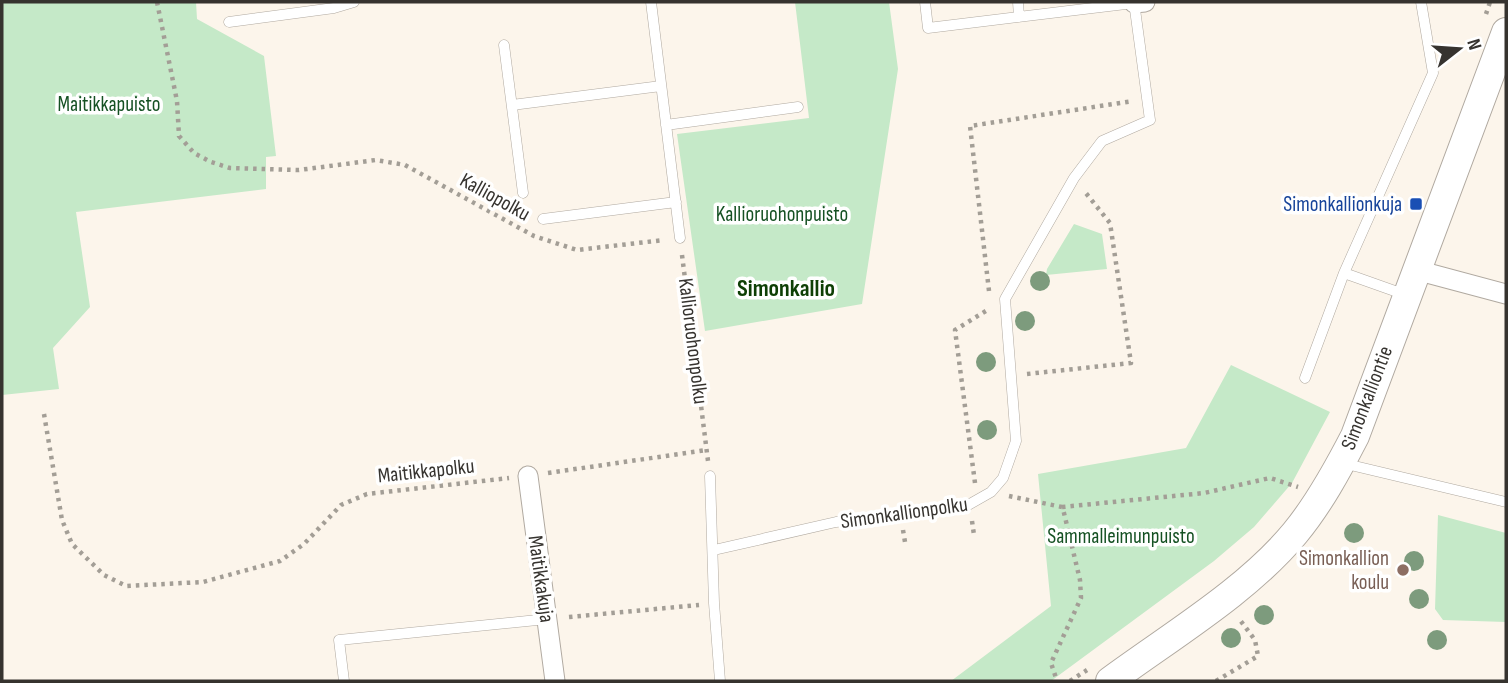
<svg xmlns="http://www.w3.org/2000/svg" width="1508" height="683" font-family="'Sofia Sans Condensed',sans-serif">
	<rect width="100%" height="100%" fill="#fcf5eb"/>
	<path fill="#c5e9c8" d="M2,2H196L197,19L264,56L276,156L266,157V189L76,212L90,307L53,348L59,389L2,395Z
		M795,2H889L898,69L862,304L705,331L677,134L809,118Z
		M1074,224L1102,234L1107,269L1046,275L1047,269Z
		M1231,365L1330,412L1292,483L1254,527L1214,561L1051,681H951L1051,606L1038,474L1186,448Z
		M1438,515L1506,533V622L1443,620L1435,609Z"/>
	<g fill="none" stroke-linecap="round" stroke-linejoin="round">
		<defs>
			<path id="service" d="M651,2L680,238
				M925,2L928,28L1134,3
				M1018,2L1019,17
				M229,22L334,8L354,2
				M504,45L523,193
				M512,105L661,86
				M666,125L798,107
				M543,219L676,202
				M1344,273L1433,73L1421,2
				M1305,378L1344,273L1406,295
				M1342,463L1506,502
				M710,476L714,603L720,681
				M714,550L836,522L961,509L991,492L1003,478L1016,441L1005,299L1074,178L1102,141L1150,120L1134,2
				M344,681L339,640L547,619"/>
			<path id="minor" d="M1134,3L1145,2
				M1416,270L1506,294
				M528,476L555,681"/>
			<path id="secondary" d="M1110,681C1171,636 1247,591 1295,533C1319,504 1338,469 1355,436L1506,32"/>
		</defs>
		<use href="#service" stroke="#b0a9a0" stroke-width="11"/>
		<use href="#minor" stroke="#b0a9a0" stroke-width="21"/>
		<use href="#secondary" stroke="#b0a9a0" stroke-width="30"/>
		<path stroke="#a39e96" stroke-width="4.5" stroke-dasharray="3.5 5" stroke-linecap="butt" d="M157,2L177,101L179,136L194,153L211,162L230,168L299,170L376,160L405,165L534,236L577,250L664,240
			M1486,14L1490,2
			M682,255L708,461
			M989,291L970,126L1133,101
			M1027,374L1131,363L1110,223L1085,192
			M44,414L62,520L72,544L104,575L126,586L203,582L280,561L304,544L341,505L367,494L509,478
			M548,473L707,450
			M975,483L955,330L989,309
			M1009,496L1062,507L1064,513L1080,580L1081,598L1051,663L1057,681
			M1062,507L1204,493L1270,478L1298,487
			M972,521L974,535
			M903,530L905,542
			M569,617L699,605
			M1070,681L1087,670
			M1216,681L1258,656L1255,640L1240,620"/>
		<use href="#service" stroke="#fff" stroke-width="10"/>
		<use href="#minor" stroke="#fff" stroke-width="19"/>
		<use href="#secondary" stroke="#fff" stroke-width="28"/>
	</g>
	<g fill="#7d9b7d">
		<circle cx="1040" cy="281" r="10"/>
		<circle cx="1025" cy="321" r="10"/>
		<circle cx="986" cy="362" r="10"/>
		<circle cx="987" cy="430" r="10"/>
		<circle cx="1354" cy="533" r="10"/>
		<circle cx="1414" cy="561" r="10"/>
		<circle cx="1419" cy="599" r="10"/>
		<circle cx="1264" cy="615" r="10"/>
		<circle cx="1231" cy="638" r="10"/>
		<circle cx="1437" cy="640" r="10"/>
	</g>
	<rect fill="#1a4fb4" stroke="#fff" stroke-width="2.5" x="1409" y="197" width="14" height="14" rx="3.5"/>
	<circle fill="#8d6e63" stroke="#fff" stroke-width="2.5" cx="1403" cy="570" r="7"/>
	<g text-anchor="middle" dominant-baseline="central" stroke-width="7" stroke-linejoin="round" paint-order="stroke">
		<g font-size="21" fill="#155123" stroke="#fff">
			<text x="109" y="104">Maitikkapuisto</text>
			<text x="782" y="214">Kallioruohonpuisto</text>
			<text x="1121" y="536">Sammalleimunpuisto</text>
		</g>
		<g font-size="21" fill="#36332f" stroke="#fff">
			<text transform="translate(495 197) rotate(29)">Kalliopolku</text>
			<text transform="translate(693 341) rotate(83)">Kallioruohonpolku</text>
			<text transform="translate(1367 398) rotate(-69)">Simonkalliontie</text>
			<text transform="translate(426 471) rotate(-6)">Maitikkapolku</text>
			<text transform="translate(904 513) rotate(-8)">Simonkallionpolku</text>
			<text transform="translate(541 579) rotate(82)">Maitikkakuja</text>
		</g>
		<g font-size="21" fill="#164399" stroke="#fff" text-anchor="end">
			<text x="1402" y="204">Simonkallionkuja</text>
		</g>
		<g font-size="21" fill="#785e54" stroke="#fff" text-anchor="end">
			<text x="1389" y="558">Simonkallion<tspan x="1389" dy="24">koulu</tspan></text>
		</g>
		<g font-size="24" font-weight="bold" fill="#0e3f05" stroke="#fff">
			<text x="786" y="288">Simonkallio</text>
		</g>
	</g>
	<rect width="1508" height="683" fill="none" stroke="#36332f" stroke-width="7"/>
	<g transform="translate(1459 49) rotate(73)" stroke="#ffffff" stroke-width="5" paint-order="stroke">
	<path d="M0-5L12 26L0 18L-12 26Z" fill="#36332f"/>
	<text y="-10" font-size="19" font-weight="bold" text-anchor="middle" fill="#36332f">N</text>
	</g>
</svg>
